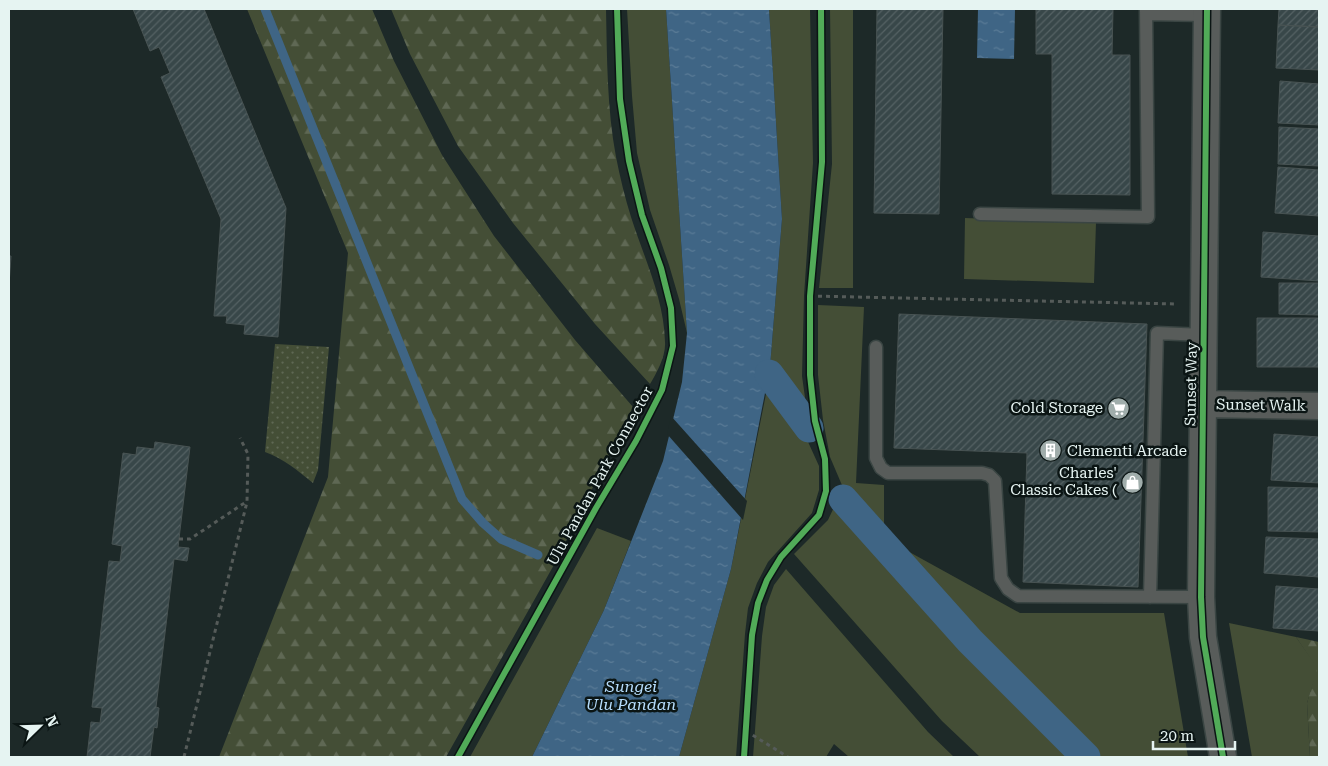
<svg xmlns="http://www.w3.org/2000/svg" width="1328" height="766" font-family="'Roboto Serif',serif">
	<defs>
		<pattern id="forest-firs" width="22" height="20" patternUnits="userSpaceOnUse" patternTransform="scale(1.25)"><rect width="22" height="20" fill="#444e36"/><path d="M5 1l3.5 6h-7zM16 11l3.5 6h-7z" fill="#5f6854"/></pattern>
		<pattern id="park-dots" width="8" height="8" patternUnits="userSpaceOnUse" patternTransform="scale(1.25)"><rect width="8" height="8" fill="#444e36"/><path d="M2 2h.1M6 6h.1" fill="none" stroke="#5f6854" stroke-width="1.8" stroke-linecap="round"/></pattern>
		<pattern id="water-ripples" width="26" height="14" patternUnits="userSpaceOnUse" patternTransform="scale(1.25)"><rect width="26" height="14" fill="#3f6585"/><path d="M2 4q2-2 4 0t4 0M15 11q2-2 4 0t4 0" fill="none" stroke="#5b7c97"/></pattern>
		<pattern id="building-hatch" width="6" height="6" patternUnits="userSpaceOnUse" patternTransform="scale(1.25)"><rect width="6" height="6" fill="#384749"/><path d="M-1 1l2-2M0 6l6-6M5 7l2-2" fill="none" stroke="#556264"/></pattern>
	</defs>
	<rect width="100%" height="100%" fill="#1d2928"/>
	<path fill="#444e36" d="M627,9H666L687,333L679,299L669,265L650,210L637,153L632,96Z
		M769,9H810L813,163L804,296L802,376L808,419L770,367L782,219Z
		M830,9H853V288H819L832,164Z
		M965,218L1096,223L1094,283L964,279Z
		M818,305L864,307L856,483L884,485V538L1020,613H1164L1188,757H1093L974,639L847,497L830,457L823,420L818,375Z
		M769,379L804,433L819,466V490L812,513L768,562L757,583L748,608L745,634L736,757H679L731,569Z
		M836,503L965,645L1078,757H980L942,721L794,554L828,520Z
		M597,528L631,541L604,610L532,757H470Z
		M786,569L928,732L954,757H849L834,744L826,757H753L762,636L766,607L774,585Z
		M1229,623L1296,637L1318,668L1307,703L1310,757H1252Z"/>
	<path fill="url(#forest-firs)" d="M247,9H372L394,61L442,155L494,236L575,340L633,407L555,563L446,757H219L328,477L348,253Z
		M391,9H606C607,58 607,109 616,157C620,177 625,198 631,217C644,258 664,298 665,342C666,356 657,372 650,384L595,324L513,223L458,146L410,54Z
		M1296,637L1319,642V757H1310L1307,703L1317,668Z"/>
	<path fill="url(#park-dots)" d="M275,344L329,347L318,470L313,483C297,470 284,459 265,452Z"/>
	<path fill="url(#water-ripples)" d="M666,9H769L782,219L770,367L731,569L679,757H532L604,610L663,461L682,382L687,333Z
		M978,9H1015L1014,59L977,58Z"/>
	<path fill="#1d2928" d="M671,416L747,501L743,520L667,434Z"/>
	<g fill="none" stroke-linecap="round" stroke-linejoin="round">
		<path stroke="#3f6585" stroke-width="9" d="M265,9L462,499L483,523L501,539L538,555"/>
		<path stroke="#3f6585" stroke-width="29" d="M769,374L809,428
			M843,499L970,641L1086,757"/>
	</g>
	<path fill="url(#building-hatch)" stroke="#485353" d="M133,9H204L286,208L278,337L244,334L245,325L226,323L227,316H214L221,219L161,77L170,73L159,47L150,51Z
		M877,9H943L939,214L874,213Z
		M1036,9H1113L1112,55H1130V195L1052,194V54H1036Z
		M1279,9H1319V27L1278,25Z
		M1278,25L1319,27V70L1276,68Z
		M1280,81L1319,84V125L1278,123Z
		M1279,127L1319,129V166L1278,164Z
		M1278,167L1319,170V216L1275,213Z
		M1263,232L1319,236V281L1261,277Z
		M9,256H11L9,285Z
		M1279,283H1319V315L1279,314Z
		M899,314L1147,324L1138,587L1023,582L1027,453L894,448Z
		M1257,318H1319V367H1257Z
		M1274,434L1319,437V483L1271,480Z
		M155,442L190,447L178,547L189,548L187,561L174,559L156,707L159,708L157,728L154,727L150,757H87L91,722L100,723L102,708L92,707L109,561L120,562L122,546L112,544L123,453L136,455L137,447L154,449Z
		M1268,487L1319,488V532L1268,531Z
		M1266,537L1319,539V577L1264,573Z
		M1319,577V631L1273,628L1276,586L1319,589Z"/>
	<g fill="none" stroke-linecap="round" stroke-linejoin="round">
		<defs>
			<path id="service" d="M1146,14L1207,15
				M980,214L1148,217L1146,9
				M876,347V458L881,468L888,473H982L989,475L995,481L1001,578L1008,589L1018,596L1201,597
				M1150,597L1157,333L1204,335"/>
			<path id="minor" d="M1207,9L1201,597L1203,637L1223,757
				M1203,404L1319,406"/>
		</defs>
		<use href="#service" stroke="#3a4543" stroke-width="15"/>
		<use href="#minor" stroke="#3a4543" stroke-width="29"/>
		<path stroke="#555b59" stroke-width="3" stroke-dasharray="4 4" stroke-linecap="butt" d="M810,296L1177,304
			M179,539H190L246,502
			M746,731L788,757
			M184,757L247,502L248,454L240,438"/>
		<use href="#service" stroke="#585c5a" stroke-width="12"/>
		<use href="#minor" stroke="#585c5a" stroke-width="26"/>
		<defs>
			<path id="cycleway" d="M1207,9L1201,597L1203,637L1223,757
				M458,757L596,508L636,441L662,390L673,346L671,308L661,268L642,215L629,161L620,99L617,9
				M744,757L752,635L758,603L767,580L781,557L819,515L826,491L825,459L815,421L810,375V296L822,162L821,9"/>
		</defs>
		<use href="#cycleway" stroke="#0b1514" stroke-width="9"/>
		<use href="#cycleway" stroke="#51ab58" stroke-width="6"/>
	</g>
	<defs>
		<symbol id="supermarket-disc" viewBox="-11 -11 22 22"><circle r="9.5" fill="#a0adab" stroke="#0b1514"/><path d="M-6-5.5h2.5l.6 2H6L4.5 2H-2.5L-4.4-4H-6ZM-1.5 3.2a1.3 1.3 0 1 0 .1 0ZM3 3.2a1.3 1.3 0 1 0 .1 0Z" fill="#fff"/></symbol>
		<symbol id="building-disc" viewBox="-11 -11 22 22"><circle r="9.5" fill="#a0adab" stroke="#0b1514"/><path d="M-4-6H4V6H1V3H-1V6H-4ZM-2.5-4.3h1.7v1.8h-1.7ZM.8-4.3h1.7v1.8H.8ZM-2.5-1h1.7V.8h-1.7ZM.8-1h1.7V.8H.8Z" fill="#fff"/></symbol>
		<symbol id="shop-disc" viewBox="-11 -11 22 22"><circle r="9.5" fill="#a0adab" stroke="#0b1514"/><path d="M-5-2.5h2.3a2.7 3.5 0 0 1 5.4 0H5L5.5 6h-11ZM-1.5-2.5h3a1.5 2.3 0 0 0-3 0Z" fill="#fff"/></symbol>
	</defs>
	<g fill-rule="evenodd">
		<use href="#supermarket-disc" x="1106" y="396" width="25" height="25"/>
		<use href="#building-disc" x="1038" y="438" width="25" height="25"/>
		<use href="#shop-disc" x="1120" y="470" width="25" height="25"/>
	</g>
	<g text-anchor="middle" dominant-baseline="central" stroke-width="5" stroke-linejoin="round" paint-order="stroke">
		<g font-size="15" fill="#e6f4f2" stroke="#0b1514">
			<text transform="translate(1191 384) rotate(-89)">Sunset Way</text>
			<text transform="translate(1261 405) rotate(1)">Sunset Walk</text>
			<text transform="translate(600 476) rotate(-61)">Ulu Pandan Park Connector</text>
		</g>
		<g font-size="15" fill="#e6f4f2" stroke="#0b1514" text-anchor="end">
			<text x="1103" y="408">Cold Storage</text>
			<text x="1067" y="451" text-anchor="start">Clementi Arcade</text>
			<text x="1117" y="473">Charles'<tspan x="1117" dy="17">Classic Cakes (</tspan></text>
		</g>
		<g font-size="16" font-style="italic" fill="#b6ddfd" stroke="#0b1514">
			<text x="631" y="686">Sungei<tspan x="631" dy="18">Ulu Pandan</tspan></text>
		</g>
	</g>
	<rect width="1328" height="766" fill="none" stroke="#e6f4f2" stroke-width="20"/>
	<g transform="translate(40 726) rotate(67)" stroke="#0b1514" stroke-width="4" paint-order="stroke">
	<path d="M0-4L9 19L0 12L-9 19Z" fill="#e6f4f2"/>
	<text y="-8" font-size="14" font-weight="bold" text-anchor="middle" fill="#e6f4f2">N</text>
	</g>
	<path d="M1153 741v8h82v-8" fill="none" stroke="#e6f4f2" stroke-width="2.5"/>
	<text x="1160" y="741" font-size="15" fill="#e6f4f2" stroke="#0b1514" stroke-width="4" paint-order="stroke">20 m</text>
</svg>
